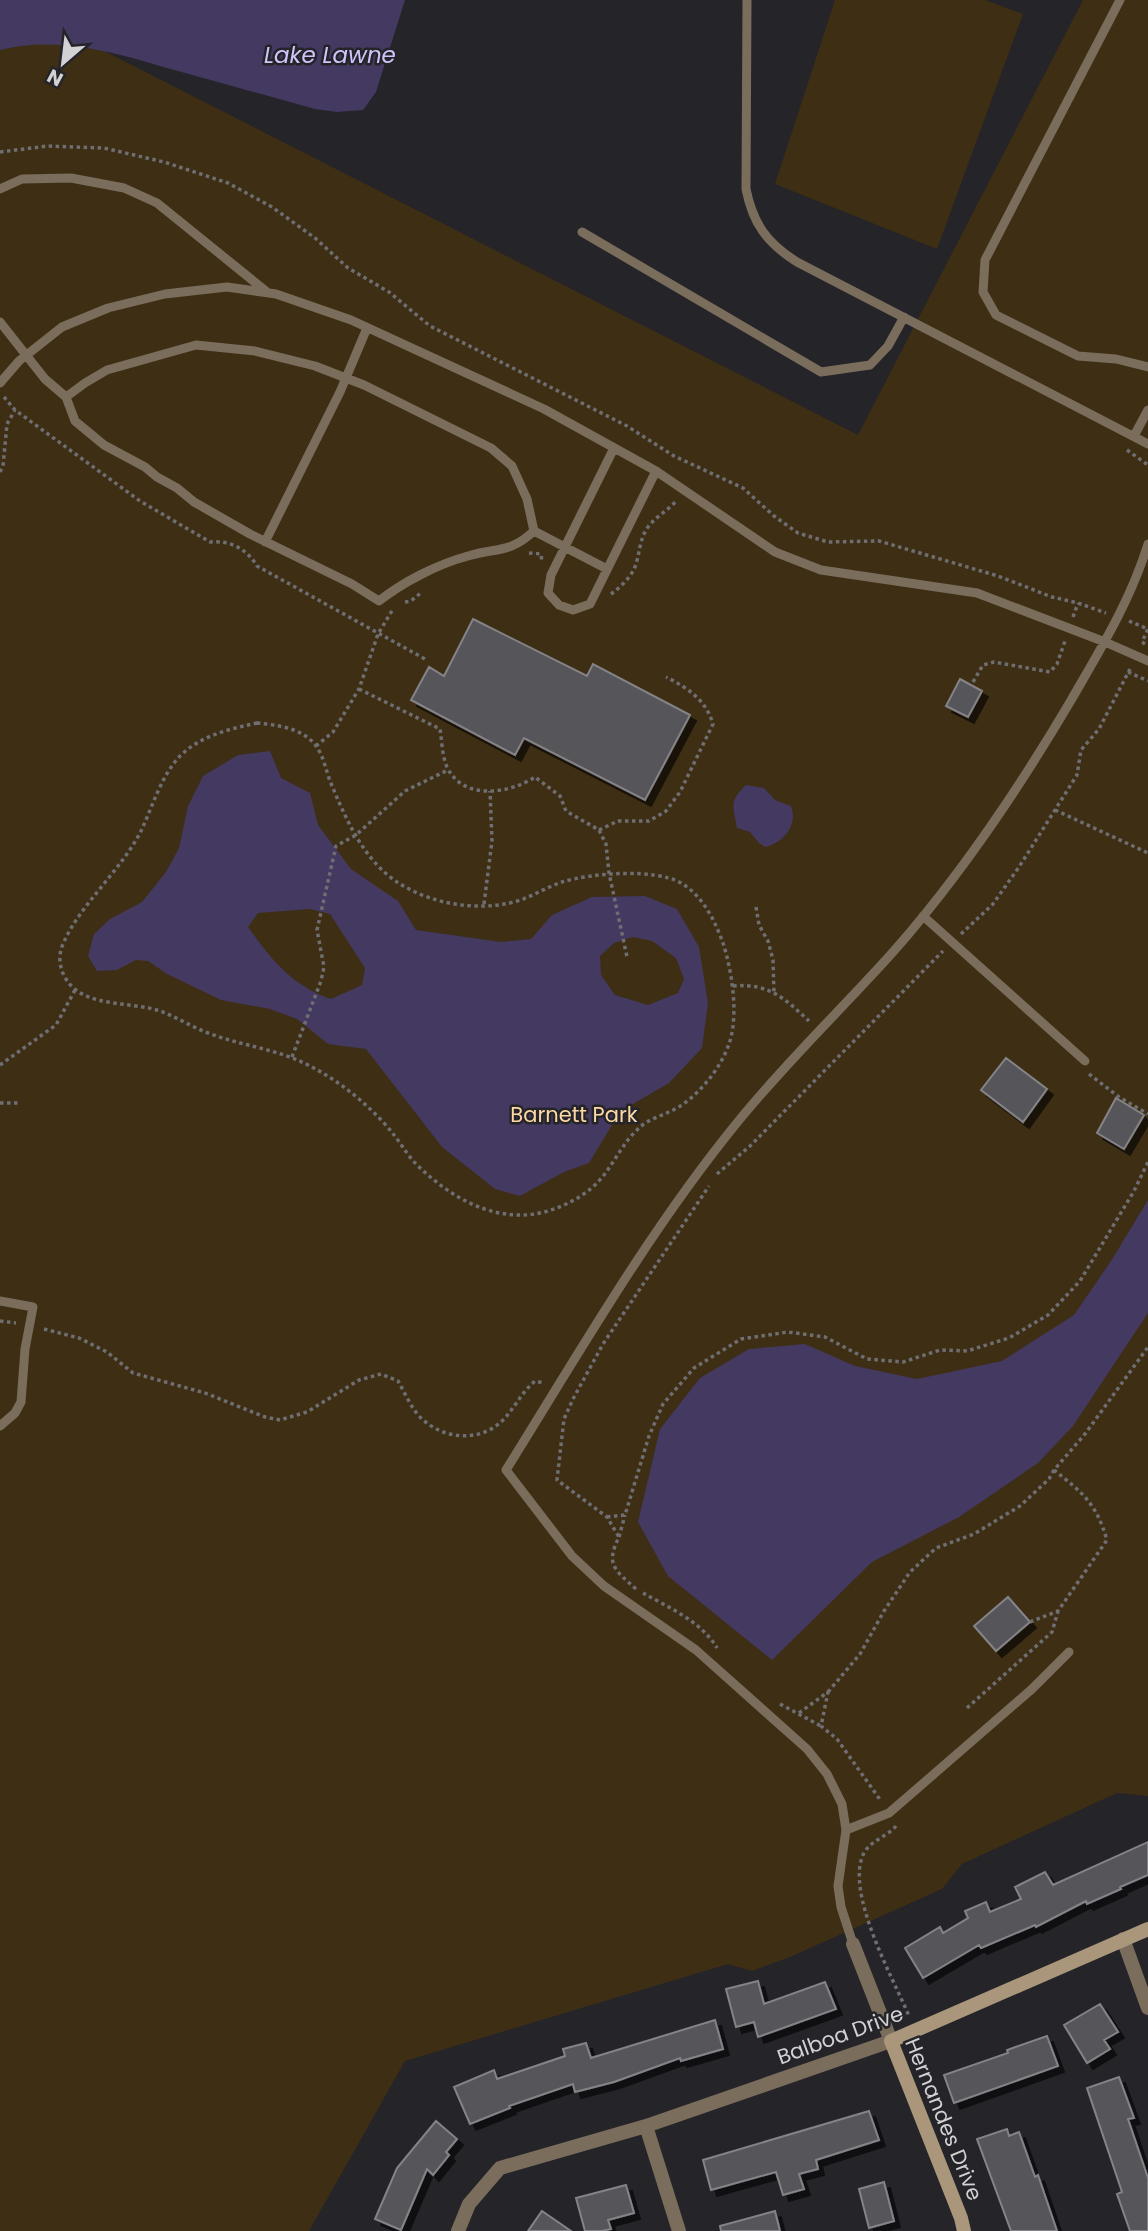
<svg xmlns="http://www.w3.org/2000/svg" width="1148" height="2231" font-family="Poppins,sans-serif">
	<defs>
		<filter id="shadow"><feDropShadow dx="6" dy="6" stdDeviation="0" flood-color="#0009"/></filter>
	</defs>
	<rect width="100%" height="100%" fill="#252429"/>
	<path fill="#3e2e14" d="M0,0H4L858,435L1083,0H1148V1796L1117,1793L962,1864L942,1889L790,1957L752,1971L728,1964L405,2061L309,2231H0Z
		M835,0H985L1023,14L937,249L775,184Z"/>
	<path fill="#433961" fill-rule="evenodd" d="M0,0H405L376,92L363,110L337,112L315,109C272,97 228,85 185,73C125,56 63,34 0,50Z
		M270,751L281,778L310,793L318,825L351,869L398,901L416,930L501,942L531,939L552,915L592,897L645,896L677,909L699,947L708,1003L702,1048L669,1083L633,1104L615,1120L589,1163L564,1172L520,1196L495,1189L442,1147L366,1049L328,1044L297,1019L270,1009L221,1000L167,974L148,961L136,960L117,970L97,971L88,956L94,934L110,919L142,902L166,872L179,848L188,806L203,776L238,755ZM310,909L330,914L365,968L362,985L331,999C290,984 273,961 248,927L258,913ZM633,937L652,941L676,958L684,979L678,993L648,1005L615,995L601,975L600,956L614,943Z
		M746,785L764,788L775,800L791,806C798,825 784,843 765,847L759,843L750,832L737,828C733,806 729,801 746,785Z
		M1148,1200V1313L1073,1426L1038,1463L959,1517L872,1562L772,1660L668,1576L638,1522L660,1429L700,1378L749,1349L805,1344L855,1366L917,1379L1002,1361L1074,1315L1111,1261Z"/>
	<path fill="#56555a" stroke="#848388" stroke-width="2" filter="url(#shadow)" d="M473,619L587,676L593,664L690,715L645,800L524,738L515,755L411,700L429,667L444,676Z
		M960,679L982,691L968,717L946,706Z
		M1006,1058L1047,1089L1023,1122L981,1090Z
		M1116,1098L1144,1115L1124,1149L1097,1133Z
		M1008,1597L1030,1622L996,1651L974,1626Z
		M1148,1842V1875L1120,1887L1121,1889L1087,1904L1086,1901L1036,1927L1035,1925L981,1948L979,1945L923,1978L905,1948L940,1927L943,1933L968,1918L965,1911L986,1902L990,1912L1021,1899L1015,1887L1045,1872L1053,1885Z
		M758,1981L764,2004L825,1982L836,2009L758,2037L754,2022L736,2027L726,1989Z
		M1100,2004L1118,2032L1104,2040L1110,2049L1087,2063L1064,2025Z
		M715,2020L723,2049L681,2061L680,2058L614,2082L575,2092L573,2084L509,2106L510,2108L470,2124L454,2087L494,2070L497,2079L565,2056L563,2049L586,2043L591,2058Z
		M1047,2036L1058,2066L954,2103L944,2075L1008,2053L1007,2050Z
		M1119,2077L1134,2118L1128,2119L1148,2178V2231H1130L1117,2194L1122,2192L1087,2088Z
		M869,2111L879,2140L816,2160L818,2169L799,2174L804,2189L783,2195L776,2172L711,2190L703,2160Z
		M436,2121L457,2139L446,2152L449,2155L433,2175L427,2169L401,2230L375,2219L397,2168Z
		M1007,2129L1009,2136L1019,2132L1035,2177L1038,2175L1057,2231H1011L977,2139Z
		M884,2182L894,2221L869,2228L859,2189Z
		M626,2185L634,2213L608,2220L611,2229L602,2231H585L576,2198Z
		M542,2211L571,2231H528Z
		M775,2211L780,2231H721L720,2226Z"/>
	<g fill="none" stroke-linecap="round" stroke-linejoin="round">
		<path stroke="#6f6e72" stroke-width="3.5" stroke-dasharray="3.5 3.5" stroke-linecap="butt" d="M0,152L48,146L104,148L164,162L228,183L272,207L315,238L348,268L389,292L430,326L627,426L674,456L743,488L774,516L798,533L828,542L879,541L998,576L1052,597L1078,603L1106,613
			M4,397L15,410L140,501L210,542C230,540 247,549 257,566L425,659
			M1127,450L1148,465
			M0,472L3,466L7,424L15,410
			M529,553L541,554L542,562
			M611,594C621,587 633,575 636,564C640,551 640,538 648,527C656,516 669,510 677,500
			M405,602L411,601L422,592
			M1073,617L1078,603
			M1129,621L1148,629L1142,642L1145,644
			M1128,672L1148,681
			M973,682L983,665L994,662L1050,672L1057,664L1065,641
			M359,689L440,729C442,741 442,756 447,767C463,801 509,794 535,777L560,796L566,811L599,830L606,844L609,873L627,957
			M257,723C277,725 303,728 316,746C323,755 326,770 330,781C348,824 367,869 411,890C441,905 477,910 510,903C529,899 544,888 562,882C591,873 655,868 681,883C703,896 715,921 723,943C732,971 739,1015 729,1044C720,1070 695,1101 669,1112C658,1117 645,1121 637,1130C621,1145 613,1166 598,1182C581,1200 548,1215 523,1215C482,1216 446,1193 417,1165C408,1156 402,1145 394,1135C387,1126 378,1116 369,1108C351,1091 330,1076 308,1065C277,1049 243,1046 211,1034C193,1028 177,1017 160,1011C131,1001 83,1008 66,979C59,968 58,955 63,944C80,904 122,870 142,829C153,805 162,774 181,755C202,735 230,729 257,723Z
			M316,746L333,732L359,689L378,634L393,609
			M1055,810L1148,853
			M599,830L618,821H649L666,811L680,792L713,724C706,700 688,688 666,677
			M484,904L492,841L490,791
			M756,907L759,925L768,941L773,960L774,992
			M961,934L993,904L1019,867L1077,775L1081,750L1099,729L1130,669
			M733,986C769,983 784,998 809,1021
			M292,1057L321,981L324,967L317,930L336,846L356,835L405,791L448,770
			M0,1065L56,1025L75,990
			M1089,1074L1119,1097L1148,1114
			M0,1103H19
			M717,1174L750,1146L943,951
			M0,1321L16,1323
			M44,1329L79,1338L107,1352L133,1373L205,1393L265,1417L280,1420L307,1412L359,1380L381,1374L398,1381C405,1393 411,1408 421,1418C444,1440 481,1443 504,1419C515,1407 522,1392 535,1381L544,1383
			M607,1517L625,1515L649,1436L663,1404L694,1368L741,1339L788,1332L825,1337L867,1359L903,1362L940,1350L967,1351L1009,1338L1048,1315L1080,1281L1134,1191L1148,1162
			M619,1537L625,1515
			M636,1589C615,1570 605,1565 619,1537L607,1517L557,1480L564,1419L573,1399L603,1344L709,1186
			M643,1593C668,1607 702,1622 717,1648
			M1030,1622L1058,1611L1107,1540C1096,1503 1083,1493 1054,1470
			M828,1692L860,1654L884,1611L910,1572L936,1548L974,1534L1020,1506L1049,1479L1054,1470L1085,1434L1148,1347
			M780,1704L821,1726
			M967,1708L1052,1632L1058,1611
			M799,1713L828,1692L821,1726L837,1739L881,1801
			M896,1826C887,1837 871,1840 864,1853C844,1891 893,1978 909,2016"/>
		<path stroke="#7a6d5c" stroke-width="9" d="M747,0L746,189C753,224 767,243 797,262L1148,444
			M1120,0L985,260L983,292L996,315L1078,356L1116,359L1148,367
			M0,189L22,179L71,178L124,188L157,203L267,292
			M582,232L821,372L870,365L888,346L904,317
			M0,322L45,379L66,397L85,383L107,370L196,345L255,351L315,366L364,385L491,448L512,466L527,499L534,531
			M0,383L19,361L62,327L108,308L165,294L227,287L276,294L351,320L544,409L656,471L775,552L821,570L977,593L1105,642L1148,661
			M66,397L75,421L104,445L145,467L157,477L177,488L194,502L250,534L352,584L379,601C403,582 438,564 468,556C498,547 509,554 534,531
			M1134,436L1148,410
			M614,448L551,575L548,593L559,605L573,610L590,604L656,471
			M534,531L607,569
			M265,542L340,392L367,328
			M923,916L1085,1061
			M0,1301L33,1307L25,1349L21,1402L15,1413L0,1426
			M846,1830L889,1813L1032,1689L1069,1652
			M853,1944L841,1907L838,1886L846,1830L842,1804L827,1774L807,1749L696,1650L604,1586L572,1556L506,1470C579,1353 649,1231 736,1124C785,1063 841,1010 893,952C961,875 1018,790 1070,702C1100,650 1130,602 1148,544"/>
		<path stroke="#7a6d5c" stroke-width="14" d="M1123,1939L1148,2008
			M646,2126L679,2231
			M458,2231L469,2204L500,2168L646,2126L891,2041L853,1944"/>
		<path stroke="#aa977b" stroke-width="14" d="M964,2231L961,2218L891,2041L1148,1929"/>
	</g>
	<g text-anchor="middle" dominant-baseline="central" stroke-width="5" stroke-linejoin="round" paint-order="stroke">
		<g font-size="21" fill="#fcd8a5" stroke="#252429">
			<text x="574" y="1114">Barnett Park</text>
		</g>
		<g font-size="21" fill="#d2d1d4" stroke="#252429">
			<text transform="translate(840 2035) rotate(-20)">Balboa Drive</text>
			<text transform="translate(944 2119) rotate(68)">Hernandes Drive</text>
		</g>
		<g font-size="23" font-style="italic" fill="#d0c4fc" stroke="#252429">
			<text x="330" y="55">Lake Lawne</text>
		</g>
	</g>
	<g transform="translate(63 63) rotate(208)" stroke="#252429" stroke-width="5" paint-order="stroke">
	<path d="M0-5L12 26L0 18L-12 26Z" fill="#d2d1d4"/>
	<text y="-10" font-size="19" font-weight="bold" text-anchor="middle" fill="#d2d1d4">N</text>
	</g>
</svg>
